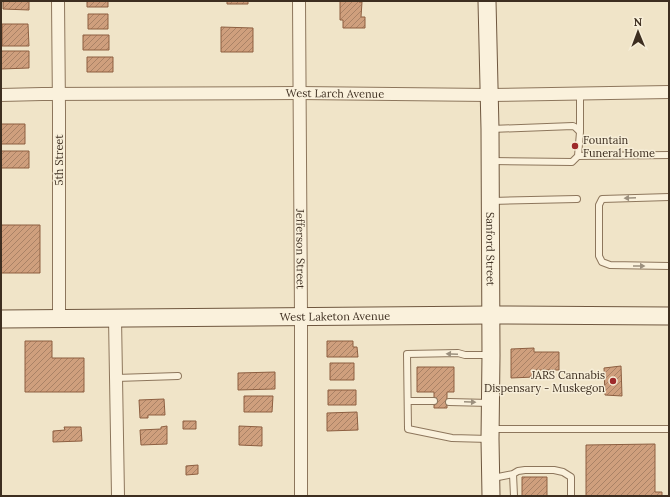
<svg xmlns="http://www.w3.org/2000/svg" width="670" height="497" font-family="Lora,serif">
	<defs>
		<pattern id="building-hatch" width="6" height="6" patternUnits="userSpaceOnUse"><rect width="6" height="6" fill="#cf9f7d"/><path d="M-1 1l2-2M0 6l6-6M5 7l2-2" fill="none" stroke="#a98266"/></pattern>
	</defs>
	<rect width="100%" height="100%" fill="#f0e4c8"/>
	<path fill="url(#building-hatch)" stroke="#8d5f41" d="M3,1H29V10L3,9Z
		M87,1H108V7H87Z
		M227,1H248V4H227Z
		M340,1H358L359,2H362L361,17H365V28H343V20H340Z
		M88,14H108V29H88Z
		M2,24H28L29,46H2Z
		M221,27L253,28V52H221Z
		M83,35H109V50H83Z
		M1,51H29V68L1,69Z
		M87,57H113V72H87Z
		M1,124H25V144H1Z
		M1,151H29V168H1Z
		M1,225H40V273H1Z
		M25,341H52V358H84V392H25Z
		M327,341H353V347H357L358,357H327Z
		M534,348V352H559V370H534V377L511,378V349Z
		M330,363H354V380H330Z
		M621,366L622,396L605,395L604,368Z
		M417,367H454V392H447V408H434V392H417Z
		M275,372V389L238,390V373Z
		M328,390H356V405H328Z
		M244,396H273L272,412H244Z
		M164,399L165,415H148V418H140L139,400Z
		M357,412L358,430L327,431V413Z
		M183,421H196V429H183Z
		M167,426V444L141,445L140,430L161,429V427Z
		M239,426L262,427V446L239,445Z
		M64,427H81L82,441L53,442V431L65,430Z
		M655,444V492H662V496H586V445Z
		M198,465V474L186,475V466Z
		M522,477H547V496H522Z"/>
	<g fill="none" stroke-linecap="round" stroke-linejoin="round">
		<defs>
			<path id="lane" d="M580,132V93
				M578,156L669,155
				M491,161L572,162L578,156L580,132L575,127L573,126L491,129
				M669,197L602,199L599,205V256L602,262L610,265L669,266
				M492,201L577,199
				M116,378L178,376
				M408,401H434
				M449,402L490,403
				M492,429H669
				M489,439L452,438L408,429L407,354L458,353L465,355H491
				M513,474L514,496
				M493,478L513,474L518,471L525,470H554L563,472L571,477V496"/>
			<g id="street">
				<path d="M58,1L59,110V319"/>
				<path id="s1" d="M299,1L301,317V496"/>
				<path id="s2" d="M1,95L42,94L299,93L489,95L669,92"/>
				<path d="M115,318L118,496"/>
			</g>
			<g id="secondary">
				<path id="s3" d="M487,1L490,129L491,355L490,439L491,496"/>
				<path id="s4" d="M1,319L491,315L669,316"/>
			</g>
		</defs>
		<use href="#lane" stroke="#8d765c" stroke-width="8"/>
		<use href="#street" stroke="#8d765c" stroke-width="14"/>
		<use href="#secondary" stroke="#6f573f" stroke-width="19"/>
		<use href="#lane" stroke="#faf1dc" stroke-width="6"/>
		<use href="#street" stroke="#faf1dc" stroke-width="12"/>
		<use href="#secondary" stroke="#faf1dc" stroke-width="17"/>
	</g>
	<defs><path id="oneway-solid" d="M-6-.8H1V-3.2L6.5 0L1 3.2V.8H-6Z"/></defs>
	<g fill="#9c907e">
		<use href="#oneway-solid" transform="translate(630 198) rotate(178)"/>
		<use href="#oneway-solid" transform="translate(639 266)"/>
		<use href="#oneway-solid" transform="translate(452 354) rotate(-178)"/>
		<use href="#oneway-solid" transform="translate(470 402) rotate(2)"/>
	</g>
	<g fill="#9e2a2b" stroke="#f7eed8" stroke-width="1.5">
		<circle cx="575" cy="146" r="4"/>
		<circle cx="613" cy="381" r="4"/>
	</g>
	<g text-anchor="middle" dominant-baseline="central" stroke-width="3" stroke-linejoin="round" paint-order="stroke">
		<g font-size="11" fill="#3d2e20" stroke="#f7eed8">
			<text stroke="none"><textPath href="#s2" startOffset="334">West Larch Avenue</textPath></text>
			<text transform="translate(59 160) rotate(-90)">5th Street</text>
			<text stroke="none"><textPath href="#s1" startOffset="248">Jefferson Street</textPath></text>
			<text stroke="none"><textPath href="#s3" startOffset="248">Sanford Street</textPath></text>
			<text stroke="none"><textPath href="#s4" startOffset="334">West Laketon Avenue</textPath></text>
		</g>
		<g font-size="11" fill="#3d2e20" stroke="#f7eed8" text-anchor="start">
			<text x="583" y="140">Fountain<tspan x="583" dy="13">Funeral Home</tspan></text>
			<text x="605" y="375" text-anchor="end">JARS Cannabis<tspan x="605" dy="13">Dispensary - Muskegon</tspan></text>
		</g>
	</g>
	<rect width="670" height="497" fill="none" stroke="#3d2e20" stroke-width="4"/>
	<g transform="translate(638 32) rotate(359)" stroke="#f7eed8" stroke-width="3" paint-order="stroke">
	<path d="M0-3L7 15L0 10L-7 15Z" fill="#3d2e20"/>
	<text y="-6" font-size="11" font-weight="bold" text-anchor="middle" fill="#3d2e20">N</text>
	</g>
</svg>
